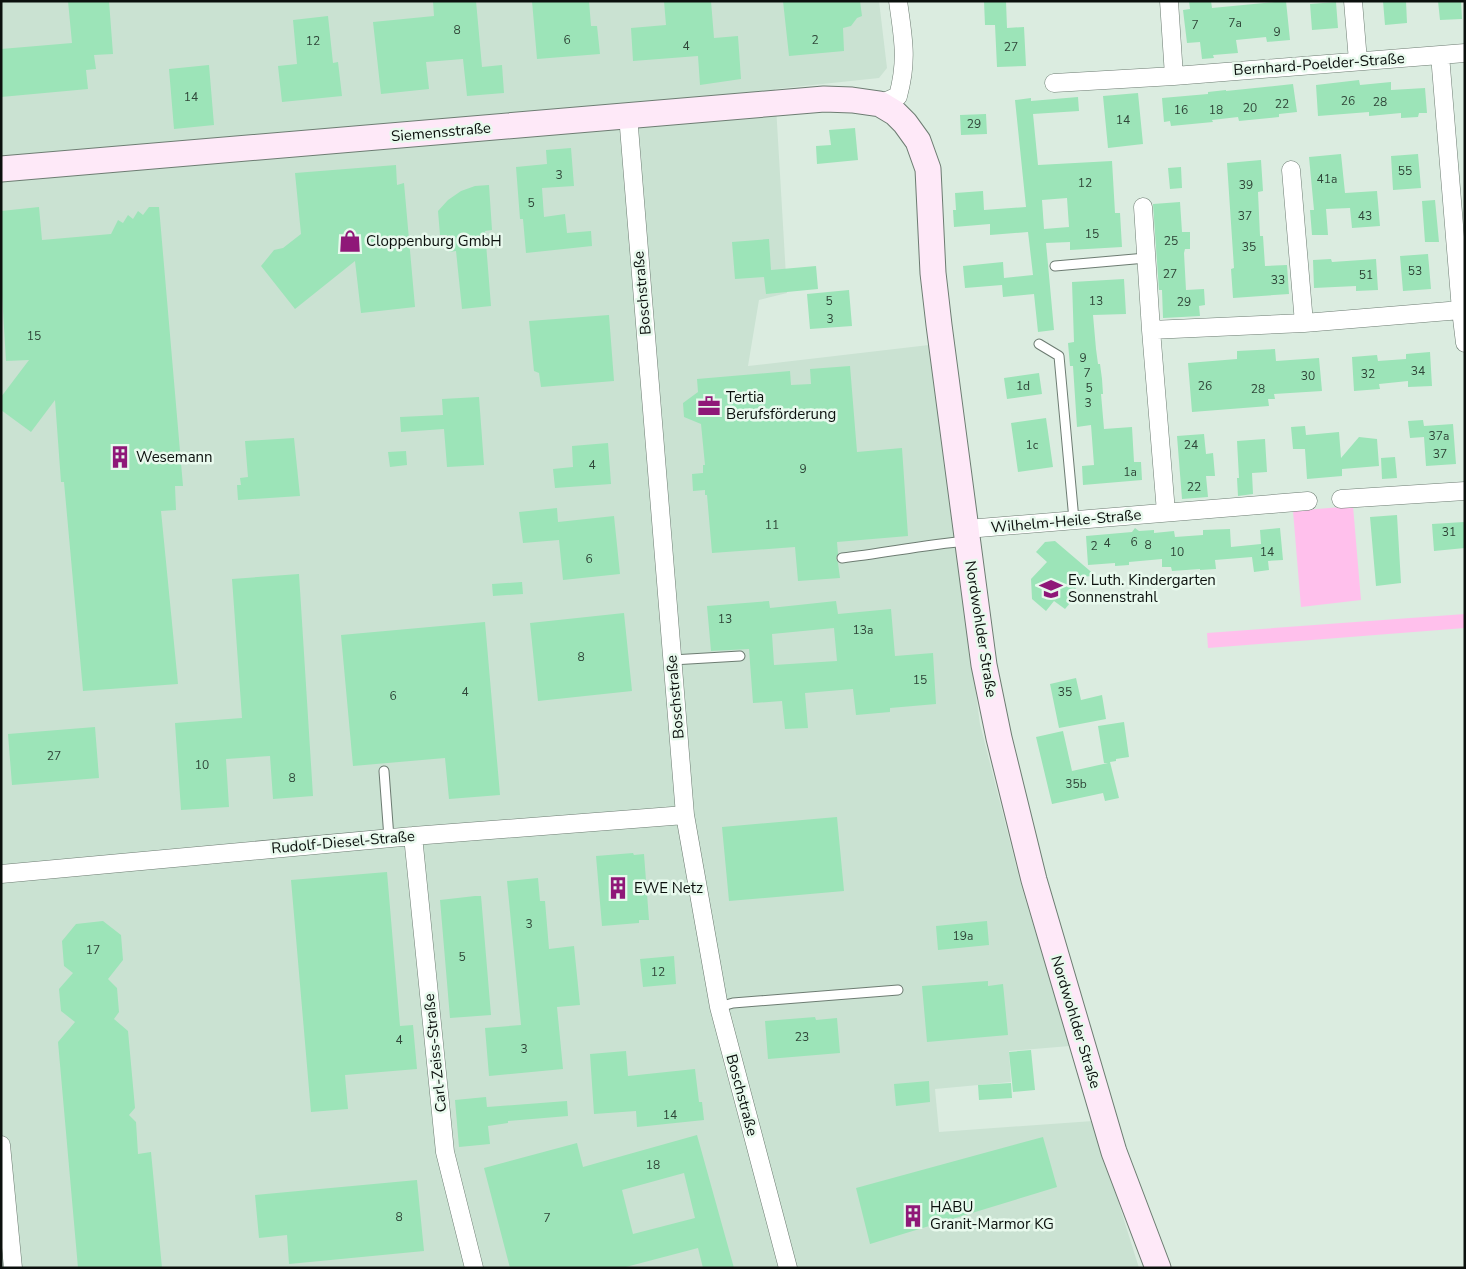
<svg xmlns="http://www.w3.org/2000/svg" width="1466" height="1269" font-family="'Nunito Sans',sans-serif">
	<rect width="100%" height="100%" fill="#dbece0"/>
	<path fill="#cae2d2" d="M1,1H879L887,68L879,78L775,89L787,293L759,300L748,366L929,345L980,724L1021,885L1070,1046L1009,1051L1011,1082L935,1089L939,1132L1093,1121L1139,1268H1Z"/>
	<path fill="#ffc0ec" d="M1353,506L1361,600L1301,607L1293,511Z
		M1465,614V628L1208,648L1207,633Z"/>
	<path fill="#9ce4b8" fill-rule="evenodd" d="M68,1H109L113,54L94,55L96,69L86,70L88,89L1,97V49L72,43Z
		M433,1H476L482,67L502,65L504,93L467,96L463,59L426,62L429,89L381,94L373,22L434,16Z
		M532,1H589L591,26H597L600,54L537,59Z
		M664,1H711L714,38L738,36L741,79L700,85L698,56L633,61L631,28L666,25Z
		M783,1H860L862,16L857,18L851,26L843,28L844,51L789,56Z
		M984,1H1006L1007,28L1024,27L1026,66L997,67L995,25H985Z
		M1189,1H1211L1212,8L1286,1L1290,40L1267,42L1266,37L1236,40L1238,53L1213,55L1214,58L1202,59L1200,42L1187,43L1183,10L1190,9Z
		M1383,1H1406L1407,23L1385,25Z
		M1438,1H1461L1462,19L1440,20Z
		M1336,2L1338,28L1312,30L1310,4Z
		M328,16L333,63L338,62L342,96L282,102L278,66L297,64L293,20Z
		M209,65L214,125L174,129L169,69Z
		M1359,80L1360,85L1391,82V90L1425,88L1427,113H1419L1418,117L1401,118V113L1369,116V112L1318,116L1316,85Z
		M1293,84L1297,112L1279,114V117L1239,121L1238,117L1212,120L1213,122L1171,126L1170,121L1164,122L1162,98L1208,94V92L1226,90V91Z
		M1138,93L1143,144L1108,148L1103,96Z
		M1078,97L1079,111L1033,114L1038,165L1112,161L1115,213H1120L1122,247L1070,250V242L1046,243L1054,330L1038,332L1034,294L1003,297L1002,285L965,288L963,266L1003,262L1004,278L1033,275L1028,232L990,235V224L954,227L953,210H956L955,193L983,191L984,210L1026,207L1015,100L1031,98V101ZM1067,198L1069,227L1044,229L1042,200Z
		M986,114L987,134L961,135L960,115Z
		M855,128L858,160L817,164L816,146L831,145L829,130Z
		M571,148L574,186L542,188L544,217L565,214L567,233L591,231L592,246L526,253L523,219H520L516,167L547,164L546,150Z
		M1341,154L1345,193L1377,191L1380,226L1352,228L1350,208L1326,209L1328,235H1312L1310,210H1314L1309,157Z
		M1418,154L1421,188L1393,190L1391,156Z
		M1261,160L1263,191L1258,192L1260,236H1263L1265,266L1287,265L1289,294L1233,298L1231,269L1234,268L1227,163Z
		M396,165L397,185L404,183L415,307L361,313L355,261L295,309L261,266L274,250L283,248L301,234L295,173Z
		M1181,167L1182,188L1170,189L1168,168Z
		M489,185L492,230L485,231L491,306L462,309L456,251L449,252L447,235H440L438,211L448,200L461,191L475,186Z
		M1435,200L1439,242H1425L1422,201Z
		M1180,202L1182,232H1190V249H1185L1184,253L1186,290L1204,289L1205,305L1199,306L1200,316L1163,318L1162,290H1159L1153,204Z
		M39,207L42,240L111,234L118,220L123,223L128,215L133,219L138,211L143,215L149,207H159L183,486H175L176,510L161,511L178,684L83,691L64,482H61L55,400L31,432L1,410V397L29,360L6,361L1,278V211Z
		M769,239L771,270L816,266L818,289L766,294L764,277L735,279L732,242Z
		M1428,254L1431,289L1403,291L1400,256Z
		M1331,259L1332,262L1376,259L1378,290L1356,291V286L1314,288L1313,260Z
		M1124,279L1126,314L1093,315L1096,349L1098,364H1100L1102,379L1103,394H1101L1104,429L1132,427L1134,462H1141L1142,480L1083,485L1082,466L1094,465L1091,425L1077,427L1073,366H1070L1068,343L1074,342L1072,282Z
		M849,290L852,326L810,329L807,294Z
		M609,315L614,381L541,387L539,373L534,371L529,321Z
		M1275,349L1276,361L1319,358L1322,391L1274,394L1275,399H1268L1269,406L1192,412L1188,363L1237,359V351Z
		M1430,352L1432,386L1408,387V381L1379,384L1380,389L1354,391L1352,357L1377,355L1378,361L1406,359V354Z
		M850,366L857,452L902,448L908,536L837,542L838,554L836,558L838,563L840,578L798,581L795,547L712,553L707,495H705V490L693,491L692,474L703,473V465H705L701,424L684,417L683,403L698,392L697,379L790,371L791,385L811,384L810,369Z
		M1039,373L1042,394L1007,399L1004,378Z
		M479,397L484,465L447,467L444,429L401,432L400,417L443,415L442,399Z
		M1046,418L1053,467L1018,472L1011,423Z
		M1423,420L1424,426L1453,424L1456,464L1426,466L1424,437L1410,438L1408,421Z
		M1305,426L1306,435L1339,432L1341,458L1359,437L1377,439L1379,466L1342,469V476L1307,479L1305,449H1293L1291,427Z
		M1204,434L1206,454L1213,453L1215,476H1206L1208,497L1182,499L1177,436Z
		M294,438L300,496L238,500L237,485H241L240,478L248,477L245,441Z
		M1265,439L1267,472L1252,473L1253,494L1238,496L1237,478H1239L1237,441Z
		M608,443L611,484L555,488L553,469L573,467L572,446Z
		M406,451L407,465L390,467L388,452Z
		M1395,457L1397,478L1382,479L1381,458Z
		M557,508L558,522L614,516L620,574L563,580L559,540L523,543L519,512Z
		M1397,515L1401,583L1376,586L1370,517Z
		M1464,522L1465,548L1434,551L1432,524Z
		M1135,528L1139,531L1154,530V533L1174,531L1175,537L1203,535V530L1230,529L1231,547L1261,544L1260,530L1280,528L1283,560L1268,561L1269,570L1254,572L1252,557L1215,560L1216,569L1200,570V569L1172,571L1171,567H1162V559L1129,562V565L1115,566V563L1088,565L1086,536L1132,532Z
		M1055,541L1096,576L1075,577L1076,596L1065,609L1054,601L1046,611L1032,599L1031,579L1047,562L1036,552L1045,542Z
		M299,574L313,796L273,799L270,756L226,759L229,807L181,810L175,723L242,718L232,579Z
		M522,582L523,594L493,596L492,584Z
		M769,601L770,608L836,601L838,614L891,609L895,656L933,653L936,704L890,708V712L856,715L853,689L805,693L808,728L785,729L782,701L753,703L749,649L711,651L707,606ZM834,628L837,661L774,665L772,634Z
		M624,613L632,691L538,701L530,623Z
		M485,622L500,795L449,799L445,758L353,766L341,635Z
		M1076,678L1081,700L1102,695L1106,719L1059,728L1050,684Z
		M1124,722L1129,757L1116,759V761L1110,762L1119,798L1105,801L1103,793L1052,804L1036,737L1063,731L1072,771L1108,763H1104L1098,726Z
		M95,727L99,778L12,785L8,734Z
		M837,817L844,891L729,901L722,827Z
		M633,853L634,855L644,854L649,920H639V923L602,926L596,856Z
		M387,872L400,1026L413,1025L417,1069L345,1075L348,1109L311,1112L291,880Z
		M538,878L540,901H545L549,949L574,946L580,1005L557,1007L563,1069L489,1076L485,1028L521,1025L507,881Z
		M475,896H481L491,1015L450,1018L440,900Z
		M103,921L121,935L123,960L108,979L117,988L119,1012L114,1019L128,1031L135,1108L129,1115L136,1122L138,1154L151,1152L162,1268H78L58,1042L75,1022L61,1011L59,989L73,973L64,966L62,941L76,924Z
		M987,921L989,945L938,950L936,926Z
		M674,956L676,984L643,987L640,959Z
		M988,981V986L1003,984L1008,1035L927,1042L922,986Z
		M815,1017L816,1020L837,1018L840,1053L768,1059L765,1021Z
		M1031,1050L1035,1090L1013,1092L1009,1052Z
		M626,1051L628,1076L695,1069L699,1102H702L704,1120L637,1127L636,1111L594,1114L590,1054Z
		M929,1081L930,1102L896,1106L894,1084Z
		M1011,1083L1012,1098L979,1100L978,1085Z
		M486,1097L487,1107L567,1101L568,1116L508,1121V1123L488,1126L490,1144L459,1147L455,1100Z
		M697,1135L734,1268H703L698,1248L622,1268H510L484,1168L577,1143L583,1167ZM684,1173L695,1218L633,1234L622,1190Z
		M1043,1137L1057,1187L870,1244L856,1188Z
		M417,1180L424,1251L289,1264L287,1235L259,1238L255,1195Z"/>
	<g fill="none" stroke-linecap="round" stroke-linejoin="round">
		<defs>
			<path id="lane" d="M1055,266L1146,258
				M1039,344L1059,356L1074,520
				M842,558C884,553 924,545 966,541
				M672,660L740,656
				M384,771L389,838
				M719,1007L733,1003L898,990"/>
			<path id="street" d="M1169,1L1174,76
				M1353,1L1358,61
				M1054,83L1174,76L1465,53
				M880,104L898,96C908,60 903,37 898,1
				M628,115L685,815L719,1007L788,1268
				M1291,170L1304,323
				M1143,207L1151,330
				M1461,310L1465,343
				M1341,499L1465,491
				M1166,512L1151,330L1304,323L1461,310L1440,55
				M967,529L1308,501
				M413,836L445,1152L474,1268
				M1,874L413,836L685,815
				M1,1145L13,1268"/>
			<path id="secondary" d="M1,169L824,99L852,100L880,104L895,113L905,123L918,141L928,169L933,273L939,325L984,665L999,738L1034,880L1114,1152L1158,1268"/>
		</defs>
		<use href="#lane" stroke="#6d7c72" stroke-width="11"/>
		<use href="#street" stroke="#6d7c72" stroke-width="19"/>
		<use href="#secondary" stroke="#6d7c72" stroke-width="27"/>
		<use href="#lane" stroke="#fff" stroke-width="9"/>
		<use href="#street" stroke="#fff" stroke-width="18"/>
		<use href="#secondary" stroke="#fee9f8" stroke-width="25"/>
	</g>
	<defs>
		<symbol id="shop-bare" viewBox="-9 -9 18 18"><path d="M-5-2.5h2.3a2.7 3.5 0 0 1 5.4 0H5L5.5 6h-11ZM-1.5-2.5h3a1.5 2.3 0 0 0-3 0Z" fill="#8f1878" stroke="#e8f9ed" stroke-width="2.5" paint-order="stroke"/></symbol>
		<symbol id="office-bare" viewBox="-9 -9 18 18"><path d="M-6-3h4V-5.5h4V-3h4V5H-6ZM-1-4.5V-3h2v-1.5ZM-6 0V1H6V0Z" fill="#8f1878" stroke="#e8f9ed" stroke-width="2.5" paint-order="stroke"/></symbol>
		<symbol id="building-bare" viewBox="-9 -9 18 18"><path d="M-4-6H4V6H1V3H-1V6H-4ZM-2.5-4.3h1.7v1.8h-1.7ZM.8-4.3h1.7v1.8H.8ZM-2.5-1h1.7V.8h-1.7ZM.8-1h1.7V.8H.8Z" fill="#8f1878" stroke="#e8f9ed" stroke-width="2.5" paint-order="stroke"/></symbol>
		<symbol id="school-bare" viewBox="-9 -9 18 18"><path d="M0-5L7-2L0 1L-7-2ZM-4 1L0 2.5L4 1V4Q0 6-4 4Z" fill="#8f1878" stroke="#e8f9ed" stroke-width="2.5" paint-order="stroke"/></symbol>
	</defs>
	<g fill-rule="evenodd">
		<use href="#shop-bare" x="334" y="225" width="32" height="32"/>
		<use href="#office-bare" x="693" y="390" width="32" height="32"/>
		<use href="#building-bare" x="104" y="441" width="32" height="32"/>
		<use href="#school-bare" x="1035" y="573" width="32" height="32"/>
		<use href="#building-bare" x="602" y="872" width="32" height="32"/>
		<use href="#building-bare" x="897" y="1200" width="32" height="32"/>
	</g>
	<g text-anchor="middle" dominant-baseline="central" stroke-width="5" stroke-linejoin="round" paint-order="stroke">
		<g font-size="12" fill="#2f4538">
			<text x="1235" y="23">7a</text>
			<text x="1195" y="25">7</text>
			<text x="457" y="30">8</text>
			<text x="1277" y="32">9</text>
			<text x="567" y="40">6</text>
			<text x="815" y="40">2</text>
			<text x="313" y="41">12</text>
			<text x="686" y="46">4</text>
			<text x="1011" y="47">27</text>
			<text x="191" y="97">14</text>
			<text x="1348" y="101">26</text>
			<text x="1380" y="102">28</text>
			<text x="1282" y="104">22</text>
			<text x="1250" y="108">20</text>
			<text x="1181" y="110">16</text>
			<text x="1216" y="110">18</text>
			<text x="1123" y="120">14</text>
			<text x="974" y="124">29</text>
			<text x="1405" y="171">55</text>
			<text x="559" y="175">3</text>
			<text x="1327" y="179">41a</text>
			<text x="1085" y="183">12</text>
			<text x="1246" y="185">39</text>
			<text x="531" y="203">5</text>
			<text x="1245" y="216">37</text>
			<text x="1365" y="216">43</text>
			<text x="1092" y="234">15</text>
			<text x="1171" y="241">25</text>
			<text x="1249" y="247">35</text>
			<text x="1415" y="271">53</text>
			<text x="1170" y="274">27</text>
			<text x="1366" y="275">51</text>
			<text x="1278" y="280">33</text>
			<text x="829" y="301">5</text>
			<text x="1096" y="301">13</text>
			<text x="1184" y="302">29</text>
			<text x="830" y="319">3</text>
			<text x="34" y="336">15</text>
			<text x="1083" y="358">9</text>
			<text x="1418" y="371">34</text>
			<text x="1087" y="373">7</text>
			<text x="1368" y="374">32</text>
			<text x="1308" y="376">30</text>
			<text x="1023" y="386">1d</text>
			<text x="1205" y="386">26</text>
			<text x="1089" y="388">5</text>
			<text x="1258" y="389">28</text>
			<text x="1088" y="403">3</text>
			<text x="1439" y="436">37a</text>
			<text x="1032" y="445">1c</text>
			<text x="1191" y="445">24</text>
			<text x="1440" y="454">37</text>
			<text x="592" y="465">4</text>
			<text x="803" y="469">9</text>
			<text x="1130" y="472">1a</text>
			<text x="1194" y="487">22</text>
			<text x="772" y="525">11</text>
			<text x="1449" y="532">31</text>
			<text x="1134" y="542">6</text>
			<text x="1107" y="543">4</text>
			<text x="1148" y="545">8</text>
			<text x="1094" y="546">2</text>
			<text x="1177" y="552">10</text>
			<text x="1267" y="552">14</text>
			<text x="589" y="559">6</text>
			<text x="725" y="619">13</text>
			<text x="863" y="630">13a</text>
			<text x="581" y="657">8</text>
			<text x="920" y="680">15</text>
			<text x="465" y="692">4</text>
			<text x="1065" y="692">35</text>
			<text x="393" y="696">6</text>
			<text x="54" y="756">27</text>
			<text x="202" y="765">10</text>
			<text x="292" y="778">8</text>
			<text x="1076" y="784">35b</text>
			<text x="529" y="924">3</text>
			<text x="963" y="936">19a</text>
			<text x="93" y="950">17</text>
			<text x="462" y="957">5</text>
			<text x="658" y="972">12</text>
			<text x="802" y="1037">23</text>
			<text x="399" y="1040">4</text>
			<text x="524" y="1049">3</text>
			<text x="670" y="1115">14</text>
			<text x="653" y="1165">18</text>
			<text x="399" y="1217">8</text>
			<text x="547" y="1218">7</text>
		</g>
		<g font-size="15" fill="#0b100d" stroke="#e8f9ed">
			<text transform="translate(1319 64) rotate(-4)">Bernhard-Poelder-Straße</text>
			<text transform="translate(441 132) rotate(-5)">Siemensstraße</text>
			<text transform="translate(642 293) rotate(-95)">Boschstraße</text>
			<text transform="translate(1066 521) rotate(-5)">Wilhelm-Heile-Straße</text>
			<text transform="translate(981 629) rotate(81)">Nordwohlder Straße</text>
			<text transform="translate(675 697) rotate(-95)">Boschstraße</text>
			<text transform="translate(343 842) rotate(-5)">Rudolf-Diesel-Straße</text>
			<text transform="translate(1076 1022) rotate(73)">Nordwohlder Straße</text>
			<text transform="translate(435 1053) rotate(-96)">Carl-Zeiss-Straße</text>
			<text transform="translate(742 1095) rotate(75)">Boschstraße</text>
		</g>
		<g font-size="15" fill="#0b100d" stroke="#e8f9ed" text-anchor="start">
			<text x="366" y="241">Cloppenburg GmbH</text>
			<text x="726" y="397">Tertia<tspan x="726" dy="17">Berufsförderung</tspan></text>
			<text x="136" y="457">Wesemann</text>
			<text x="1068" y="580">Ev. Luth. Kindergarten<tspan x="1068" dy="17">Sonnenstrahl</tspan></text>
			<text x="634" y="888">EWE Netz</text>
			<text x="930" y="1207">HABU<tspan x="930" dy="17">Granit-Marmor KG</tspan></text>
		</g>
	</g>
	<rect width="1466" height="1269" fill="none" stroke="#0b100d" stroke-width="5"/>
</svg>
